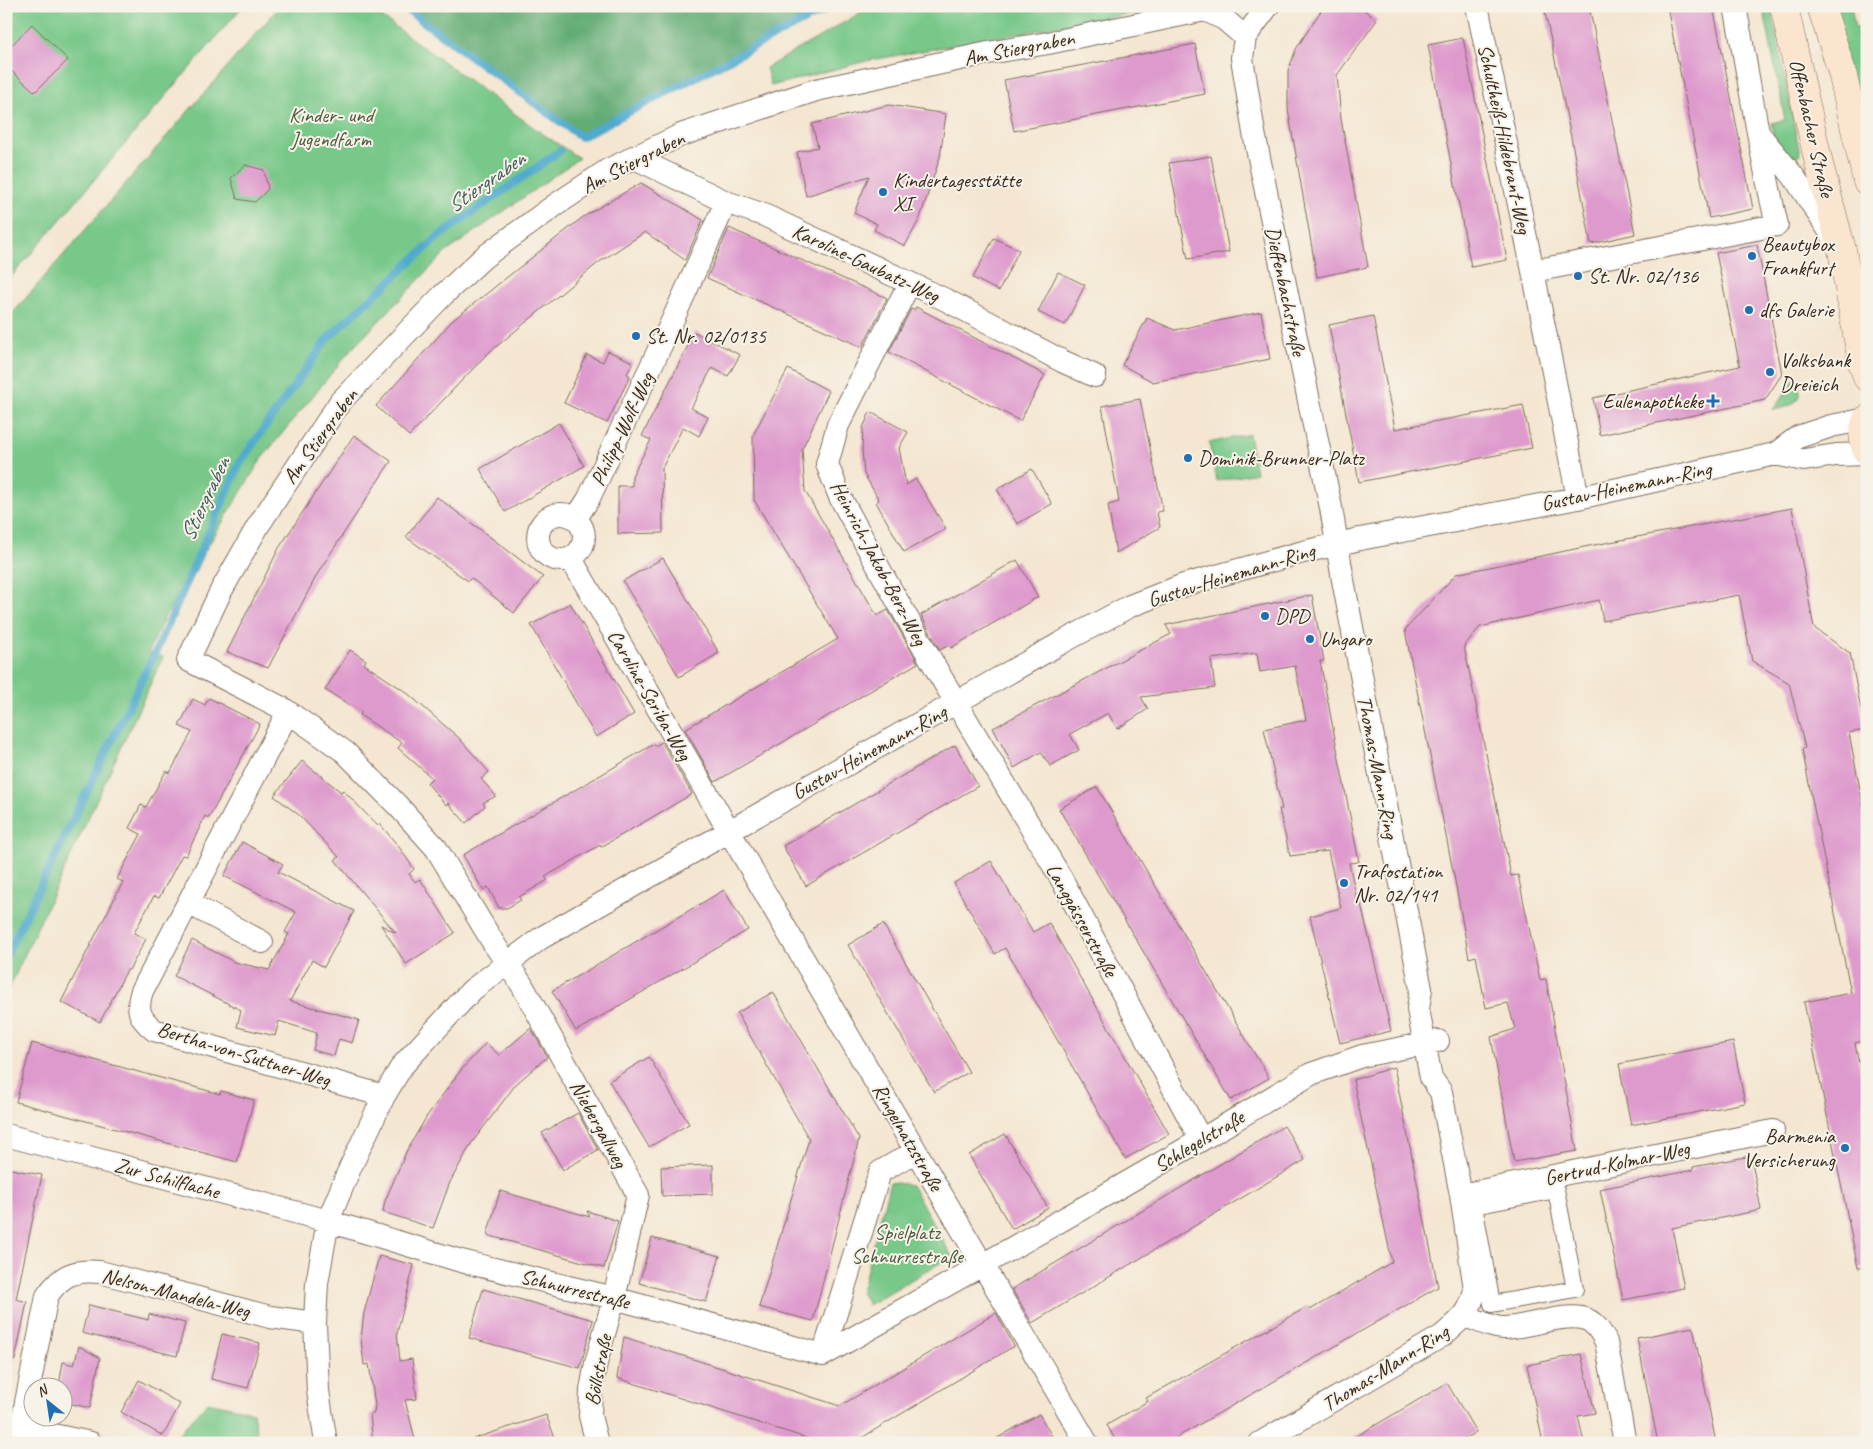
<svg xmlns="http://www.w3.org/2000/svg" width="1873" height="1449" font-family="Caveat,sans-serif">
	<rect width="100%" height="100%" fill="#f7f3e8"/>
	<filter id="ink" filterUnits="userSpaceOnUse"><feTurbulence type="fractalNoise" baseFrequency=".02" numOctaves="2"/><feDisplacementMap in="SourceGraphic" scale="10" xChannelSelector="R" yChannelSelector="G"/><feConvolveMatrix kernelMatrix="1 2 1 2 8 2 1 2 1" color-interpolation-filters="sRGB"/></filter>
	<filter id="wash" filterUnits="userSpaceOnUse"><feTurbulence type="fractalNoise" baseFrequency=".0096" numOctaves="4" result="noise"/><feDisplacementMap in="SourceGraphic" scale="20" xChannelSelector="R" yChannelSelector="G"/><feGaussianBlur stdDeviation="1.12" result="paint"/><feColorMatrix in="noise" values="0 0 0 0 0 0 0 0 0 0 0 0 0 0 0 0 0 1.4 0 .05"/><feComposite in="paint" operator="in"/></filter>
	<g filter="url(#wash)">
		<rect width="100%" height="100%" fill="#f4e6d1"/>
		<path fill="#78c889" stroke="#5a7954" d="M6,6H243L6,283Z
			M280,6H367L537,130L579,158L445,253L349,352L262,458L164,618L148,653L163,657L6,995V321Z
			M872,6H1173L866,61L771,86L766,68Z
			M1763,6H1771L1800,155L1793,160L1774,138L1771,123L1785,120Z
			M1830,6H1851L1855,28L1867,26V33L1857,35L1867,82V139Z
			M1795,378C1808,400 1792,407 1773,410Z
			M1249,434L1256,473L1217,481L1209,443Z
			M890,1182L911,1185L952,1256L868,1305L861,1292Z
			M208,1402L253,1412L258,1442L170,1443Z"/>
		<path fill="#62ac75" stroke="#4e6b4a" d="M403,6H828L579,137Z"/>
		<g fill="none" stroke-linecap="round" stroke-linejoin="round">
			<path stroke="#4faacd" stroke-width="8" d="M402,6L581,137L832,6
				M6,956L157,649L241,461L328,338L439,236L560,151"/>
		</g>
		<g id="blocks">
			<path fill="#de9acd" d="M1324,6H1359L1377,20L1337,75L1341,119L1368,267L1317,277L1288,109V71L1296,49Z
				M1575,6H1589L1635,234L1591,244L1571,137L1545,12Z
				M1667,6H1713L1753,209L1709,218Z
				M32,24L68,60L35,92L6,66V51Z
				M1463,38L1507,260L1471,267L1428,45Z
				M1195,44L1205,94L1014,131L1004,80Z
				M889,105L946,114L940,157L920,218L905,246L874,230L877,224L854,213L869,176L806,196L797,152L818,147L812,124Z
				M1211,156L1229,252L1188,259L1169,163Z
				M245,165L264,170L268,189L255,202L237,199L231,178Z
				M641,183L703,220L685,260L645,232L598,263L486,355L409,436L376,406L452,321L583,217Z
				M729,228L887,298L862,347L707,278Z
				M994,238L1019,250L999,291L973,278Z
				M1757,245L1782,374L1765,400L1600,435L1593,398L1740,366L1716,253Z
				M1058,272L1085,285L1065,325L1038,312Z
				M916,307L1045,375L1020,421L889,352L911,309L914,310Z
				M1261,312L1270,359L1153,382L1122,365L1147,318L1175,330Z
				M1373,316L1395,429L1523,405L1532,448L1359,482L1329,325Z
				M695,332L740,355L728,376L712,368L691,408L708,417L699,436L683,427L662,468L663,533L618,534V486H632V476L651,440L642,436Z
				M608,351L633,362L627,374L630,376L607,423L564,403L587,355L603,362Z
				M788,369L829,391L802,449L805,491L877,616L888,610L918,663L715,782L685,729L838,639L754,500L753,435Z
				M1140,399L1163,511L1157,512L1160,527L1116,553L1108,505L1119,502L1102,406Z
				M870,412L908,432L899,448L906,485L916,479L946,529L904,552L876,502L879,500L864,474L862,449L863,428Z
				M559,423L584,466L505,512L480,469Z
				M354,435L391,461L319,571L268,668L227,652L279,548Z
				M1032,469L1052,504L1017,524L997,489Z
				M437,497L543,577L514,613L471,578L468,581L406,537Z
				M1792,508L1814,628L1850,653L1865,730L1849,733L1867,825V1040L1855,1043L1867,1103V1267L1858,1268L1804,1002L1851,993L1802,749L1805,748L1789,683L1752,661L1739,595L1603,621L1599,600L1480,627L1464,646L1511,876L1518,875L1540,980L1546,979L1577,1151L1514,1162L1491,1037L1515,1029L1508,1003L1486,1008L1476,956L1469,958L1456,886L1405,630L1456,574L1589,546Z
				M663,558L719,653L679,677L623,581Z
				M1017,560L1038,597L951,648L949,645L940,650L921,615Z
				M1312,595L1324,661H1320L1359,862L1349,863L1358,904H1361L1391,1031L1340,1043L1310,916L1341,908L1328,851L1290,856L1279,809H1282L1264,729L1306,720L1295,666L1260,672L1257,653L1211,659L1215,688L1141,697L1148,709L1117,729L1108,713L1070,734L1079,750L1050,766L1041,752L1014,768L993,728L1171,634L1166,625Z
				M570,603L634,714L596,737L531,625Z
				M350,650L366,660L364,664L406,692L459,738L489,772L481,779L496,796L483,803L485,806L466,823L448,803L446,805L427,783L432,778L398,748L402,743L360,715L362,712L325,690Z
				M209,698L260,724L209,818L205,816L186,856L182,855L159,898L154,896L134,933L146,939L129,970H127L100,1022L61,1002L123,882L117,879L141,834L129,828L141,805L146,807L166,771L170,773L192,732L179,726L193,699L205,705Z
				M662,742L692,794L601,847L600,845L545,877L548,880L519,897L521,900L507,908H499L488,887L483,890L463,855L654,744L655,746Z
				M955,745L978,786L806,886L783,846Z
				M302,761L341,792L343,790L377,825L379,823L399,847L414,869L409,874L415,882L420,879L455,933L406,964L381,925L396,933L335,860L339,857L299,815L274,796Z
				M1097,787L1269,1078L1231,1100L1059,809Z
				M242,842L283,864L278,872L354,911L324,967L312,960L290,1001L359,1020L352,1043L339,1039L334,1056L313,1050L317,1033L279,1021L275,1036L237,1027L241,1010L174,976L192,940L234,962L269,970L289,934L285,932L296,912L224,876Z
				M991,861L1033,932L1049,923L1169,1134L1125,1159L1005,948L995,954L954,883Z
				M724,890L748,930L576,1031L552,991Z
				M883,924L969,1072L934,1092L848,945Z
				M773,992L859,1139L813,1321L759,1307L809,1139L737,1013Z
				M531,1028L547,1057L516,1084L471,1144L450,1182L433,1228L383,1212L385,1201L407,1150L427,1116L461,1070L486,1043L499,1055Z
				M1733,1042L1745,1103L1631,1125L1619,1064Z
				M32,1043L220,1094L221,1091L254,1100L237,1162L16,1102Z
				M649,1057L689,1124L649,1147L609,1081Z
				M1394,1067L1438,1287L1167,1443H1117L1107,1425L1148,1401L1146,1398L1307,1307L1310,1310L1392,1262L1353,1080Z
				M578,1113L598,1150L563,1170L542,1133Z
				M1284,1126L1305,1160L1032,1323L1012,1289Z
				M1005,1134L1048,1208L1012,1229L969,1155Z
				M1751,1156L1761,1210L1672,1228L1684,1288L1623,1300L1600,1189L1693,1170V1167Z
				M713,1165V1194L662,1196L661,1167Z
				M6,1168L42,1175L16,1299L27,1302L15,1360L6,1359Z
				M500,1191L590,1217L587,1211L618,1221L604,1268L487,1235Z
				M652,1238L720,1256L706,1302L639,1283Z
				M379,1256L414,1265L397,1333L400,1361L412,1359L417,1399L405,1400L416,1443H373L370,1414L374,1413L375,1405L369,1364L364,1365L361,1339L364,1313Z
				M483,1289L593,1320L580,1368L469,1338Z
				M89,1305L148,1320L149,1314L185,1323L177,1356L82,1333Z
				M996,1313L1014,1346L853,1443H822L617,1378L624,1337L840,1406Z
				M1693,1327L1716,1443H1658L1637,1338Z
				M222,1334L260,1343L248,1388L211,1379Z
				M79,1346L100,1358L90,1408L62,1402V1386H59L63,1362L74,1365Z
				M1581,1354L1595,1413L1578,1416L1584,1443H1543L1527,1365Z
				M139,1380L180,1404L163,1436L121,1412Z
				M1447,1383L1476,1432L1457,1443H1345Z
				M1039,1414L1056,1443H989Z
				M546,1415L557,1443H474L473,1439Z"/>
		</g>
	</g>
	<g filter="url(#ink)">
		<use href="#blocks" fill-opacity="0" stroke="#7c6c5d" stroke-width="1"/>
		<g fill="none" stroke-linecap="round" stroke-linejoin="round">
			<defs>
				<path id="pedestrian" d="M1556,1190L1575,1289L1492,1304L1474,1206Z"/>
				<path id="minor" d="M1477,6L1533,271L1578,498
					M1759,134L1794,177L1834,238
					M633,157L726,202L764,215L946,300L1062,361L1095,376
					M1533,271L1777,225C1760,153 1749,79 1735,6
					M909,284L838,425L827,464L840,497L886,581L942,679L1061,878L1201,1140
					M1775,454L1798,437L1831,426L1867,419
					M538 537a23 23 0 1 1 46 0a23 23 0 1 1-46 0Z
					M576,518L588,500L669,328L726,202
					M571,559L801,955L1087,1443
					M288,712L142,991C136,1009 139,1018 154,1030L384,1096
					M188,903L262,942
					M6,1135L328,1221L461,1261L614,1298L823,1355L1090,1204L1201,1140L1311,1074L1362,1056L1438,1041
					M1461,1195L1773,1131
					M1465,1316C1475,1319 1495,1329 1505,1328C1528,1327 1561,1314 1582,1318C1594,1320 1601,1332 1606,1342L1625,1443
					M823,1355L880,1172L916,1151
					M20,1428L91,1443
					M18,1443L47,1296C62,1274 74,1270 100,1272L270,1317L315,1323
					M326,1443L318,1391L315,1323L317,1283L328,1221L350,1168L384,1096L402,1066L472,990L541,938L1061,643L1130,606L1184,585L1303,552L1360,539L1578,498L1775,454L1804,460L1836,455L1867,454
					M597,1443L590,1416L591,1390L596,1363L614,1298L638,1195L522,985L494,944L436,848L399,807L345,752L284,709L188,660L221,591L258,526L340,402L443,295L484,257L554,206L608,170L681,135L816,90L988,53L1048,43L1205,10L1224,19L1245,37
					M1260,1443L1442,1336C1461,1319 1470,1315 1475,1289L1461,1195L1441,1092L1431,1078L1418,1009L1421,989L1343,580L1331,508L1254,133L1242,58L1245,37L1268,6"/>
				<path id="secondary" d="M1784,6L1819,164L1842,250L1862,362L1867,377
					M1821,6L1842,72L1867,181
					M1867,419C1862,430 1862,440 1867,451"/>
			</defs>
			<use href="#pedestrian" stroke="#7c6c5d" stroke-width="18"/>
			<use href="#minor" stroke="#7c6c5d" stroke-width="24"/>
			<use href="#secondary" stroke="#7c6c5d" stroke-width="29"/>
			<use href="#pedestrian" stroke="#fff" stroke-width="16"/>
			<use href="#minor" stroke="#fff" stroke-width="22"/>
			<use href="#secondary" stroke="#fbe5cf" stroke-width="28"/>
		</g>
	</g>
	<g fill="#1f6fb2" stroke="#f7f3e8" stroke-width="2">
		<circle cx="883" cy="192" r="5"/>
		<circle cx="1752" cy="256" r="5"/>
		<circle cx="1578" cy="276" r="5"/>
		<circle cx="1749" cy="310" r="5"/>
		<circle cx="636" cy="336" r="5"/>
		<circle cx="1770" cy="372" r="5"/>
		<path d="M1710.5 393.5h5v5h5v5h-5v5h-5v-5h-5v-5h5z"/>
		<circle cx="1188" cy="458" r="5"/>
		<circle cx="1265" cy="616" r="5"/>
		<circle cx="1310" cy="639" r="5"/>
		<circle cx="1344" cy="883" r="5"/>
		<circle cx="1845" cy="1148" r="5"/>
	</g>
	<g text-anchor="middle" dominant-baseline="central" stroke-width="4" stroke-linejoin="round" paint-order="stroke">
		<g font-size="21" fill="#3b2a1e" stroke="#f7f3e8">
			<text transform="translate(1019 48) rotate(-11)">Am Stiergraben</text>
			<text transform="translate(1812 128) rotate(77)">Offenbacher Straße</text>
			<text transform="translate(1505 139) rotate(78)">Schultheiß-Hildebrant-Weg</text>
			<text transform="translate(633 162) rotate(-27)">Am Stiergraben</text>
			<text transform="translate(866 263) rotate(25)">Karoline-Gaubatz-Weg</text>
			<text transform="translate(1286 291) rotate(78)">Dieffenbachstraße</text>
			<text transform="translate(622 429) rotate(-65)">Philipp-Wolf-Weg</text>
			<text transform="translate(320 436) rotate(-54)">Am Stiergraben</text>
			<text transform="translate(1626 486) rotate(-12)">Gustav-Heinemann-Ring</text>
			<text transform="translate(879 563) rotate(62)">Heinrich-Jakob-Berz-Weg</text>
			<text transform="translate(1231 575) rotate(-17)">Gustav-Heinemann-Ring</text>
			<text transform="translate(650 695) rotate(60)">Caroline-Scriba-Weg</text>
			<text transform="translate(869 752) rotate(-29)">Gustav-Heinemann-Ring</text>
			<text transform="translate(1378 767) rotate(79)">Thomas-Mann-Ring</text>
			<text transform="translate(1082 920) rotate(61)">Langgässerstraße</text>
			<text transform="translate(244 1054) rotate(17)">Bertha-von-Suttner-Weg</text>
			<text transform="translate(599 1124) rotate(61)">Niebergallweg</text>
			<text transform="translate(908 1137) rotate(60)">Ringelnatzstraße</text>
			<text transform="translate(1199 1141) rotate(-31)">Schlegelstraße</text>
			<text transform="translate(1617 1163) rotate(-12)">Gertrud-Kolmar-Weg</text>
			<text transform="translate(167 1178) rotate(15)">Zur Schilflache</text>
			<text transform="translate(575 1289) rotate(14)">Schnurrestraße</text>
			<text transform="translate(176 1293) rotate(14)">Nelson-Mandela-Weg</text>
			<text transform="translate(1385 1368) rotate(-32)">Thomas-Mann-Ring</text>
			<text transform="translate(598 1370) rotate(-79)">Böllstraße</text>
		</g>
		<g font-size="21" fill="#4d593e" stroke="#f7f3e8">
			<text x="331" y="115">Kinder- und<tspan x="331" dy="24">Jugendfarm</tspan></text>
			<text x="907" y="1232">Spielplatz<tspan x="907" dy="24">Schnurrestraße</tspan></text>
		</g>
		<g font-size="21" fill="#3b2a1e" stroke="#f7f3e8" text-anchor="start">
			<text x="893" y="180">Kindertagesstätte<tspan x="893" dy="24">XI</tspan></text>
			<text x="1762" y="244">Beautybox<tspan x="1762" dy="24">Frankfurt</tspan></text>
			<text x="1588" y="276">St. Nr. 02/136</text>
			<text x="1759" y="310">dfs Galerie</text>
			<text x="646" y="336">St. Nr. 02/0135</text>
			<text x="1780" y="360">Volksbank<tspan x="1780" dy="24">Dreieich</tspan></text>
			<text x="1703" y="401" text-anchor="end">Eulenapotheke</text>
			<text x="1198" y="458">Dominik-Brunner-Platz</text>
			<text x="1275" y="616">DPD</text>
			<text x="1320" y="639">Ungaro</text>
			<text x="1354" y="871">Trafostation<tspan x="1354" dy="24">Nr. 02/141</tspan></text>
			<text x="1835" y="1136" text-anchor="end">Barmenia<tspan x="1835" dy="24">Versicherung</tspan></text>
		</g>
		<g font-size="22" font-style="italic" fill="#42575b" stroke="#f7f3e8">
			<text transform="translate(486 182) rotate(-35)">Stiergraben</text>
			<text transform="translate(205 499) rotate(-65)">Stiergraben</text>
		</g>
	</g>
	<rect width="1873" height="1449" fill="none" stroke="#f7f3e8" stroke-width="25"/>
	<g transform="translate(48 1402) rotate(330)"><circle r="24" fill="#f7f3e8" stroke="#aca397"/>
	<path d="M0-4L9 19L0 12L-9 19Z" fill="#1f6fb2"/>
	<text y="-8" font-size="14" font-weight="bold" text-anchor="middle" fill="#3b2a1e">N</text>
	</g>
</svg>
